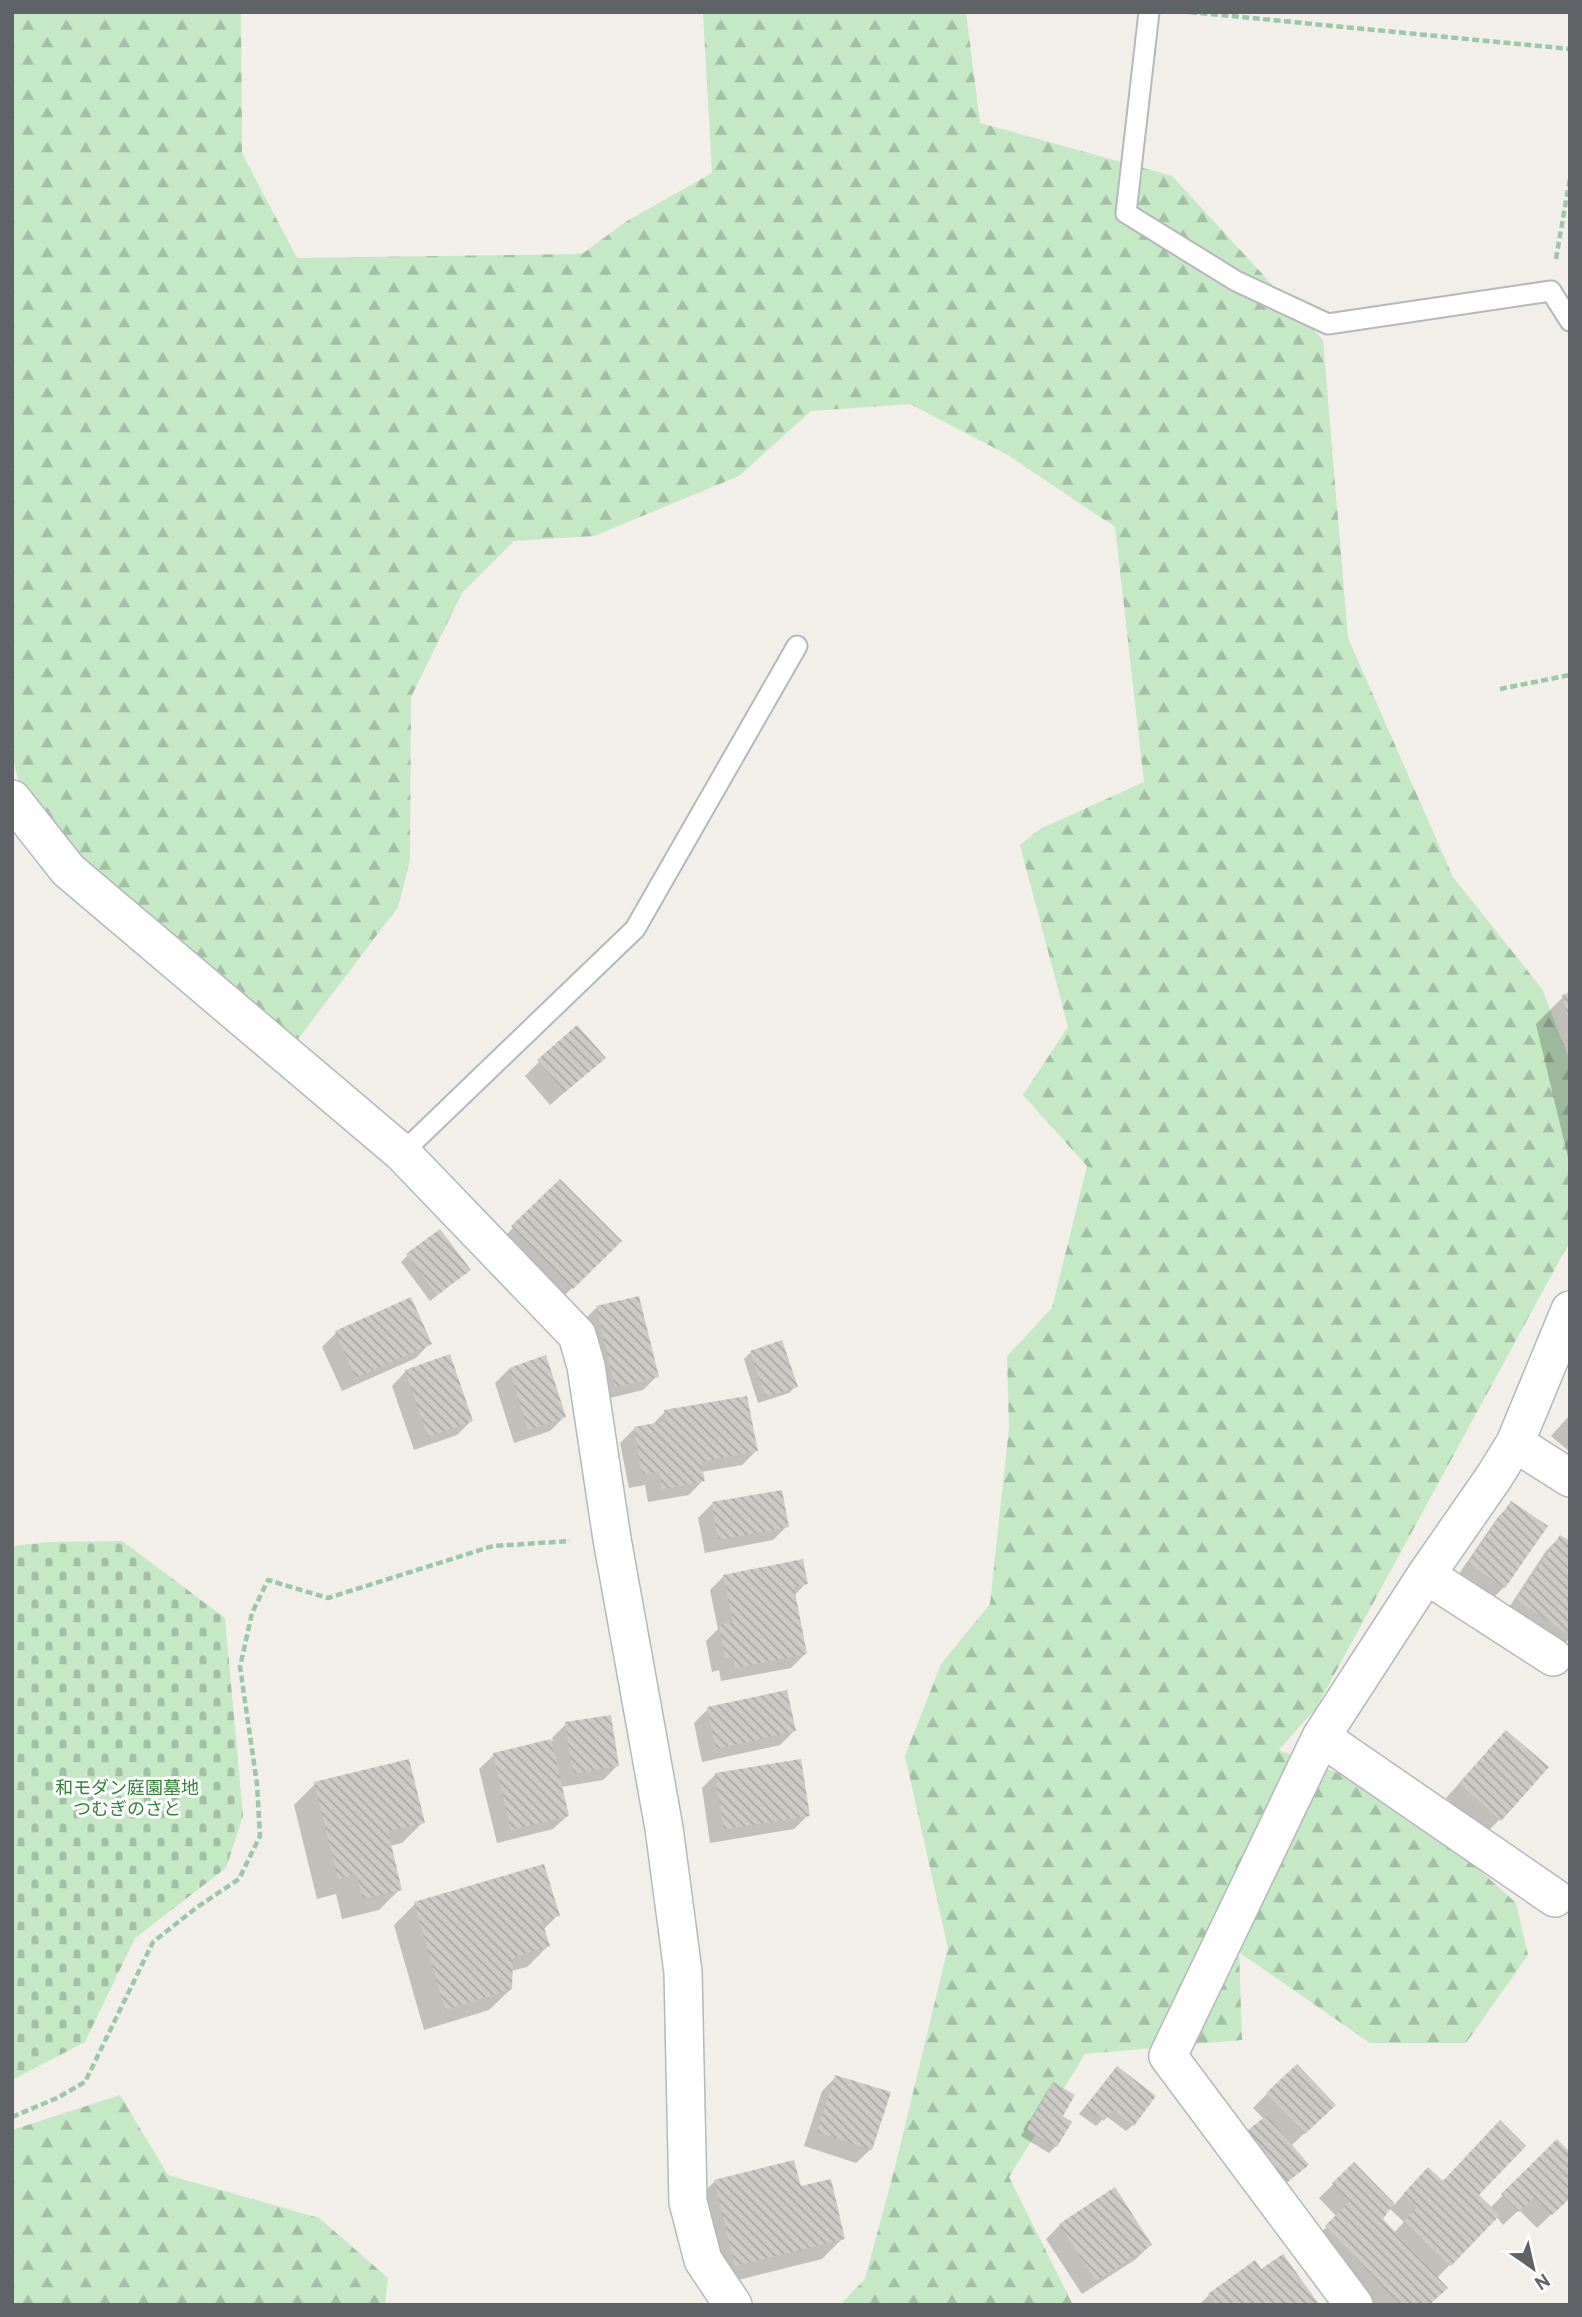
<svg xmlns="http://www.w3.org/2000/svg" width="1582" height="2317" font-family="Overpass,'Noto Sans JP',sans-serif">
	<defs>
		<pattern id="forest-firs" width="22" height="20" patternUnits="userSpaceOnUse" patternTransform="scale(1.75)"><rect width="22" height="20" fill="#c5e8c5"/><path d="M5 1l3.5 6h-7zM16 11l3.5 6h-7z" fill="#a3c0a4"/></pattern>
		<pattern id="cemetery-stones" width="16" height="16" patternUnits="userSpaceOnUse" patternTransform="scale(1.75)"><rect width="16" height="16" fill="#c5e8c5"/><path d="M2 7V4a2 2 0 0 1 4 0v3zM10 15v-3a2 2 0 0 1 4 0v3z" fill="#a3c0a4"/></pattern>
		<pattern id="building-back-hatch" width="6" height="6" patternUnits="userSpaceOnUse" patternTransform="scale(1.75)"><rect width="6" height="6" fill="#cccac5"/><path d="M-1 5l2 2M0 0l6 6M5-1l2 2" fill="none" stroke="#a9a8a4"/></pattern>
	</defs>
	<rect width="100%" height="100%" fill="#f1efe8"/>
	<path fill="url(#forest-firs)" d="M12,12H241L242,153L297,258L582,254L627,221L712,173L703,12H966L980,123L1172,176L1323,340L1348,638L1453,877L1542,989L1570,1061V1241L1316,1708L1279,1750L1371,1786L1464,1856L1516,1903L1528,1955L1466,2043H1370L1239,1952L1242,2040L1085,2054L1009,2177L1073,2305H840L865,2279L895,2167L948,1948L905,1756L941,1664L990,1604L1009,1428L1007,1356L1052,1308L1087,1166L1023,1095L1068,1027L1020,845L1040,829L1144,782L1115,527L1008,455L910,404L811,411L739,476L594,536L514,541L462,593L411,697L410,860L398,907L298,1039L30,822L12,756Z
		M120,2095L168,2175L319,2218L388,2278L385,2305H12V2130Z"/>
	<path fill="url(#cemetery-stones)" d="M122,1541L225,1618L243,1816L226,1868L135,1938L85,2042L12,2080V1546L49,1542Z"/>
	<path fill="#0003" fill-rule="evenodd" d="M1570,994V1166L1536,1024L1563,997Z
		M539,1062L589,1071L550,1105L525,1076Z
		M560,1181L619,1241L558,1302L499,1242Z
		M407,1256L462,1276L430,1301L401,1262Z
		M638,1298L657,1376L643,1390L602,1400L582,1322L596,1308Z
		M336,1333L430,1343L416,1358L342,1391L322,1347Z
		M751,1352L796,1386L789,1393L758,1403L744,1359Z
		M509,1369L564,1417L550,1431L514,1443L495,1383Z
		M406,1371L471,1421L457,1435L414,1450L392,1386Z
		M665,1412L756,1451L742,1465L701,1472L703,1480L689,1495L648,1502L645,1485L629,1488L620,1443L634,1429L651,1426Z
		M1570,1415V1452L1551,1436Z
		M1512,1503L1504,1587L1490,1601L1456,1578L1498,1517Z
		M712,1504L787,1526L773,1540L705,1553L698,1518Z
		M1560,1537L1570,1543V1638L1558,1650L1504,1615L1546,1551Z
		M724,1576L806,1583L794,1596L805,1654L791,1668L721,1681L719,1670L712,1672L706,1641L718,1629L710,1590Z
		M708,1709L794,1731L780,1745L702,1762L694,1723Z
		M566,1724L617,1766L603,1780L561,1787L568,1815L553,1829L497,1843L479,1769L494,1755L553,1741L552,1738Z
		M1493,1746L1500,1819L1486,1833L1446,1798Z
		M716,1774L808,1815L794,1829L710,1843L702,1788Z
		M315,1784L423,1822L402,1843L390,1846L400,1889L379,1910L342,1919L336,1894L317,1899L294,1805Z
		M415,1904L558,1915L543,1930L548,1946L527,1967L511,1971V1989L489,2010L424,2030L394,1925Z
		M1117,2068L1133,2125L1126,2131L1106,2116L1096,2126L1079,2114Z
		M836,2077L871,2149L856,2163L804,2146L822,2091Z
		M1054,2084L1061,2117L1056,2146L1049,2153L1021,2136L1047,2091Z
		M1267,2094L1319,2119L1291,2146L1253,2108Z
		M1557,2141L1570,2196L1537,2228L1519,2210L1503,2225L1496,2216L1437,2278L1428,2305H1373L1312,2241L1337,2217L1319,2198L1354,2164L1394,2205L1414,2183H1443L1477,2195L1490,2208ZM1389,2208L1404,2222L1394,2233L1381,2219Z
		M715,2181L799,2188L843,2238L822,2259L714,2286L694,2202Z
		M1060,2225L1150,2245L1136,2259L1082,2294L1046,2239Z
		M1261,2272L1314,2305H1199L1209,2295Z"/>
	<path fill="url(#building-back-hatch)" d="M1570,992V1022H1569L1562,995Z
		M577,1025L606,1058L565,1092L537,1060Z
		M560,1179L622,1241L573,1289L511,1226Z
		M440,1229L471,1270L437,1295L406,1254Z
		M639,1296L659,1377L615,1387L596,1306Z
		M411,1297L432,1344L356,1378L335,1331Z
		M782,1340L798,1387L765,1397L750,1351Z
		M450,1354L473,1421L428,1437L405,1370Z
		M546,1355L566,1417L528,1430L509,1368Z
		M747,1396L758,1451L701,1462L705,1481L662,1489L659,1472L642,1475L634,1427L666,1421L664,1410Z
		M782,1490L789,1527L718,1540L712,1502Z
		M1511,1501L1548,1526L1505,1588L1468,1563Z
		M1560,1535L1570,1541V1635L1516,1600Z
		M803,1559L808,1584L794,1587L807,1654L735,1668L733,1657L725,1659L719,1625L733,1622L723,1575Z
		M787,1690L796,1731L716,1749L707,1707Z
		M611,1715L619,1766L573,1774L565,1722Z
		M1506,1730L1549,1767L1501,1821L1459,1783Z
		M551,1739L569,1816L511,1830L493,1753Z
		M409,1759L425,1823L388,1831L402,1890L363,1899L356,1874L338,1879L314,1782Z
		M801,1759L810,1816L724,1829L715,1773Z
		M544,1864L560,1916L542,1921L550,1946L513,1957L512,1989L445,2010L414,1902Z
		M1297,2064L1336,2105L1305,2134L1266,2093Z
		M1117,2066L1156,2096L1134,2126L1113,2110L1104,2121L1085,2107Z
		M835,2075L891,2092L872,2150L817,2132Z
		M1053,2082L1075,2095L1063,2116L1072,2122L1057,2147L1026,2129Z
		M1267,2115L1309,2165L1285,2184L1243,2134Z
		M1500,2120L1526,2146L1479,2195L1500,2215L1451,2266L1403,2222L1417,2207L1403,2194L1428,2167L1443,2181Z
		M1557,2139L1570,2152V2198L1552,2215L1534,2197L1519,2212L1501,2194Z
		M794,2160L801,2186L831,2179L845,2239L735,2266L714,2180Z
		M1354,2162L1394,2203L1383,2219L1448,2288L1429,2305H1400L1325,2226L1349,2202L1332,2183Z
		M1115,2187L1152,2245L1096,2281L1059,2224Z
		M1283,2254L1318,2303L1316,2305H1216L1208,2294L1255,2260L1261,2269Z"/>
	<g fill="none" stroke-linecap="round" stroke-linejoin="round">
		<defs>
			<path id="service" d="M1149,12L1126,213L1236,281L1328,324L1551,291L1570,321
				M402,1153L635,929L797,646"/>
			<path id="minor" d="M12,799L68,870L402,1153L577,1335L586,1366L612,1539L664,1828L683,1972L688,2202L703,2260L733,2305
				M1515,1443L1570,1478
				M1426,1575L1553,1657
				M1321,1737L1555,1898
				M1354,2305L1168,2056L1321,1737L1426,1575L1494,1477L1515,1443L1570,1310"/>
		</defs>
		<use href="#service" stroke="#b5b8bc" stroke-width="23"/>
		<use href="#minor" stroke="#b5b8bc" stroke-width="40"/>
		<path stroke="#9cc7a9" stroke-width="4.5" stroke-dasharray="7 3.5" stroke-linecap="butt" d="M1190,12L1570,49
			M1556,259L1570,178
			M1500,689L1570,675
			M12,2117L57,2098L85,2082L153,1942L196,1908L239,1879L260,1836L257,1784L240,1667L252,1613L268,1580L328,1598L493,1546L570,1541"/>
		<use href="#service" stroke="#fff" stroke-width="19"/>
		<use href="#minor" stroke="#fff" stroke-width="37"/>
	</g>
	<g text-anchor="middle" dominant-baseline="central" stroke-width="6" stroke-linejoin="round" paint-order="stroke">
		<g font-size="18" fill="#348238" stroke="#fff">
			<text x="127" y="1789">和モダン庭園墓地<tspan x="127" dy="21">つむぎのさと</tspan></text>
		</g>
	</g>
	<rect width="1582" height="2317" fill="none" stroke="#5f6368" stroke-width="28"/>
	<g transform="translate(1533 2268) rotate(146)" stroke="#ffffff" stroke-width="5" paint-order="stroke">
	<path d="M0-5L12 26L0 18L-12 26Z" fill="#5f6368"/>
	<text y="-10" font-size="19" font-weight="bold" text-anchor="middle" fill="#5f6368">N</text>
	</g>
</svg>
